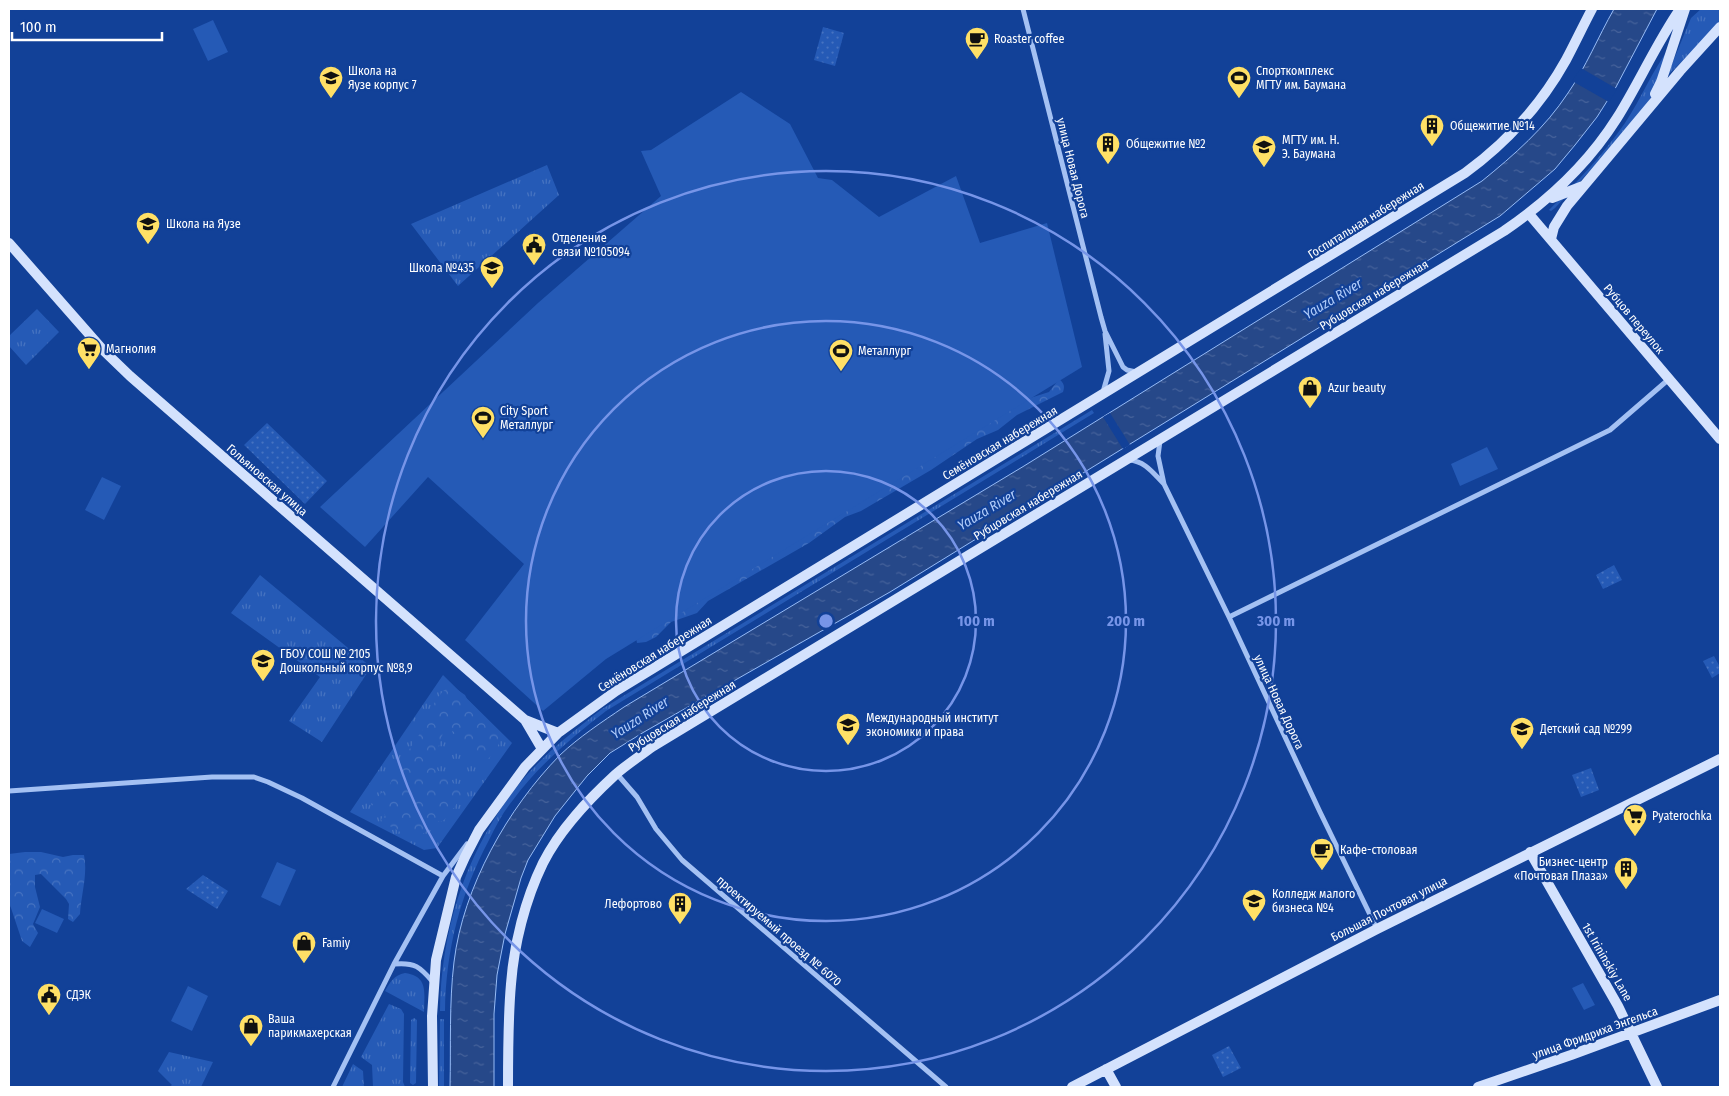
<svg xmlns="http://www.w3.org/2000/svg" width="1729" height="1096" font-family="'Fira Sans Condensed',sans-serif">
	<defs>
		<pattern id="grass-tufts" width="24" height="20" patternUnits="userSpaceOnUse" patternTransform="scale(1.25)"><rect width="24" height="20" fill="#255ab6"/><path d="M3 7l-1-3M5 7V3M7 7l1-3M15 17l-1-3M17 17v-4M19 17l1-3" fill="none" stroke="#4673c1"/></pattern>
		<pattern id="forest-crowns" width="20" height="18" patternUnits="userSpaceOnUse" patternTransform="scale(1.25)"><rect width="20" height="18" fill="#255ab6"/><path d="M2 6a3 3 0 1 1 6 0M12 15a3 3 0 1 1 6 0" fill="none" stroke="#4673c1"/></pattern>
		<pattern id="park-dots" width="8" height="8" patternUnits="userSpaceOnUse" patternTransform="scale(1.25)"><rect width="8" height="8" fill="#255ab6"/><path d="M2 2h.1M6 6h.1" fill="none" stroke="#4673c1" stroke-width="1.8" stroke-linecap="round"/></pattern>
		<pattern id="water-ripples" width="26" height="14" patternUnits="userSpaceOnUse" patternTransform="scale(1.25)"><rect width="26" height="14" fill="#264889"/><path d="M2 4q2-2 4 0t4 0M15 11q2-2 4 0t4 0" fill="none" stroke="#47639b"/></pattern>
	</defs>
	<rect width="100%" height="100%" fill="#124198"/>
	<path fill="url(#grass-tufts)" d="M1701,9H1720V24L1667,76L1691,18Z
		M1670,47L1658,84L1641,116L1555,208L1551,211L1549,210C1576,183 1603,155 1625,123C1641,99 1652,71 1670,47Z
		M547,165L559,195L458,286L411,224Z
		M37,309L59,332L26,365L9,346V336Z
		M1092,410L1094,413L606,711C572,737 538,766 513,800C503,812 496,826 489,840C460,895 446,949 445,1011H440C441,926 469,842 525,777C548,751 575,730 602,709Z
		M260,575L371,667L322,742L289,721L320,677L231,613Z
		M443,675L512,743L437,848L424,850L350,812Z
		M405,973C429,976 424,994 424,1012L385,991C390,982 394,975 405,973Z
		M389,1004L401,1009L404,1014L403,1082L405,1087H373L372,1065L361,1057Z
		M414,1018L417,1020L416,1083L413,1085L410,1083L411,1020Z
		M440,1019H444V1087H439Z
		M169,1052L213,1062L201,1087H169L172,1085L158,1071Z
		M353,1064L363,1071L364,1087H342Z"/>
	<path fill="url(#forest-crowns)" d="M1059,379C1064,383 1065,386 1063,392L1017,415L998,430L977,439L931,470L861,511L845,517L809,543L708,601L697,613L671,622L656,637L646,642L637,643L635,632L1027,399L1049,392Z
		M452,686L465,695L467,699L501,734C501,745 492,757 483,763L474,759L454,732L449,729L444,730L436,754V769L464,792C462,797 447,818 444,820C441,822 440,821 436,821C431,827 424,834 417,838L413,835L411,830L406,829L402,833L388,825L383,824L381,819L385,816C383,806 378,806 370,805L390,784L396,769L423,729L426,719L436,700L443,691Z
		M25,852H41L63,857L73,855H84C88,874 81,895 80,914L73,922L68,919L69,904L66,899L41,874L35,875V887L40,907L33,924L38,933L30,947L22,941L9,902V854Z"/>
	<path fill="url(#park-dots)" d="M823,27L844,33L835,66L814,60Z
		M267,423L327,481L305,504L244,445Z
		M1614,565L1622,580L1603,589L1596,575Z
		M1714,656L1720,667V673L1712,678L1703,661Z
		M1591,768L1599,790L1581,797L1572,775Z
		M203,875L228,891L217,909L186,889Z
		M1229,1046L1241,1068L1223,1077L1212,1055Z"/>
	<path fill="#255ab6" d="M213,20L228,52L208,61L193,29Z
		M741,92L790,124L818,178L832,180L879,217L956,176L980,243L1047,223L1082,367L606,659L543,711L465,640L524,564L428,477L365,547L320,507L538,303L661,196L641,151L651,150Z
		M1487,447L1498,469L1460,486L1451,464Z
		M102,477L121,486L104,520L85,510Z
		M277,862L296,870L280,906L261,897Z
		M42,909L64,919L57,933L35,923Z
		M1583,983L1595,1005L1584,1010L1572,988Z
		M188,986L208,996L192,1031L171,1021Z"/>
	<path fill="url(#water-ripples)" stroke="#96bbf6" d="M1614,9H1657L1616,87L1597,117L1575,145L1555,169L1500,216L890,592L644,732L610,753L587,776L555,816L528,860L521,878L505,934L497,975L494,1014V1087H450C451,1046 449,1003 454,962C463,887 508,808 560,755C579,737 602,722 624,707L1024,466L1482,181C1514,155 1545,128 1568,93C1586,67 1598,37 1614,9Z"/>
	<path fill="#124198" d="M1581,68L1617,89L1609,102L1572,81Z
		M1110,413L1130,445L1123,449L1103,417Z"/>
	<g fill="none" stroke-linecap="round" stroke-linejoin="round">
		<path stroke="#a4c1f3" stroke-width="5" d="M1023,9L1101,317L1105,331L1123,367L1127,370L1136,372
			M1103,392L1109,371L1105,334
			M1160,441L1158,456L1164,484L1229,617L1320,812L1377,929
			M1129,460C1145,461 1153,473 1164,484
			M1229,617L1610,430L1669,379
			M617,774L637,797L656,829L682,860L946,1087
			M9,791L212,777H254L268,782L302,798L443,876
			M394,964C415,962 420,967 433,982
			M333,1087L394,964L443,876L467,844"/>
		<path stroke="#d4e2fd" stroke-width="10" d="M1655,94L1661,82L1685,9
			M1552,198L1583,186
			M1529,214L1720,439
			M1551,239L1554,227L1567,206L1680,71L1720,27
			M9,243L103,350L130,376L525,720L542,749
			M525,720L558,733
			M1530,852L1618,1006L1657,1087
			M1106,1069L1116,1087
			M433,1087L432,1016L436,960L456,877L465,857L479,830L525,767L558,733L616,691L1465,173C1506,143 1541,105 1566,60C1575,43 1583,26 1592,9
			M508,1087C508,1053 508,1018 511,984C514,944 525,900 543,863C560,829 588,800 615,775C626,765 640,756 652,747L1504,231C1548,201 1588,164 1617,118C1639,83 1656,44 1680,9
			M1072,1087L1377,929L1720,759
			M1478,1087L1571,1055L1720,1000"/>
	</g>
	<g fill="none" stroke="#7795e8" stroke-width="2.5">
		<circle cx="826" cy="621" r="150"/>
		<circle cx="826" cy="621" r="300"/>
		<circle cx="826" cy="621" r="450"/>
	</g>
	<defs>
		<symbol id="cafe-pin" viewBox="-11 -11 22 30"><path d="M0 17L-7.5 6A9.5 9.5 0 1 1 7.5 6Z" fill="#ffe066" stroke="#124198"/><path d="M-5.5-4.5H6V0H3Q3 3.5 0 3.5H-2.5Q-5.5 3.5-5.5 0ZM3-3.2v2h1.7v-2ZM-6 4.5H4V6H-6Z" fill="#111"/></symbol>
		<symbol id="school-pin" viewBox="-11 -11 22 30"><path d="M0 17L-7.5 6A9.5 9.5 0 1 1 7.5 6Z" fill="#ffe066" stroke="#124198"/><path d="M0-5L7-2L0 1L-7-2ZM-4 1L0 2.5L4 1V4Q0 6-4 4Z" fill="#111"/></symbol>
		<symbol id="stadium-pin" viewBox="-11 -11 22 30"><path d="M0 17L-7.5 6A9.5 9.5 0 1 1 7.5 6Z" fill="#ffe066" stroke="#124198"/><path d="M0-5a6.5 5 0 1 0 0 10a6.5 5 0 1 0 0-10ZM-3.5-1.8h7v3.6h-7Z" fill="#111"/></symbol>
		<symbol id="building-pin" viewBox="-11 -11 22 30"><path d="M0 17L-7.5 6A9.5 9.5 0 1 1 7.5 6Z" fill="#ffe066" stroke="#124198"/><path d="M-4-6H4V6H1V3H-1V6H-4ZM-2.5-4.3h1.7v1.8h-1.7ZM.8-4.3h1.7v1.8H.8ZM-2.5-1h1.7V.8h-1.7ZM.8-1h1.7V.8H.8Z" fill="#111"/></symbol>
		<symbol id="university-pin" viewBox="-11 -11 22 30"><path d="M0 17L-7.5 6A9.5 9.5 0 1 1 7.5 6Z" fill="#ffe066" stroke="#124198"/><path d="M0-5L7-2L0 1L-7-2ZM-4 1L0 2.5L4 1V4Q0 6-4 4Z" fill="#111"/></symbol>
		<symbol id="civic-pin" viewBox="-11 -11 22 30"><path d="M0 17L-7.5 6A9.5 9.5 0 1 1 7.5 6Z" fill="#ffe066" stroke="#124198"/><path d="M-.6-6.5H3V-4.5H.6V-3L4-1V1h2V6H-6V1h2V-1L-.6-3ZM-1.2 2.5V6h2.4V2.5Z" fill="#111"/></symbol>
		<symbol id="supermarket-pin" viewBox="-11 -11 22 30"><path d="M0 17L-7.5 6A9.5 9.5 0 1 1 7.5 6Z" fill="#ffe066" stroke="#124198"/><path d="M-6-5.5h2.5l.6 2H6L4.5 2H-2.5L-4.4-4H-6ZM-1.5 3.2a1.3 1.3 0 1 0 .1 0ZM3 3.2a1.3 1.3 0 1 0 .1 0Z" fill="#111"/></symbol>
		<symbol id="shop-pin" viewBox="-11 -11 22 30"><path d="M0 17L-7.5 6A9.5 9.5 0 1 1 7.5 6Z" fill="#ffe066" stroke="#124198"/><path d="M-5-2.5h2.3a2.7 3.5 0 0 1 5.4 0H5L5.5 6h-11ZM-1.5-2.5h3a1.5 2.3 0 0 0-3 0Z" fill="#111"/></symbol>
	</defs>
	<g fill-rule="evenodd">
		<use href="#cafe-pin" x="963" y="25" width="28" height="38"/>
		<use href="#school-pin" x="317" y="64" width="28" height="38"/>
		<use href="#stadium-pin" x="1225" y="64" width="28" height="38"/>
		<use href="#building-pin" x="1418" y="112" width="28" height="38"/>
		<use href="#building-pin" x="1094" y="130" width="28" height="38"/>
		<use href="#university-pin" x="1250" y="133" width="28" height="38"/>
		<use href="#school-pin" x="134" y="210" width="28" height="38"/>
		<use href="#civic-pin" x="520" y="231" width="28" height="38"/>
		<use href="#school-pin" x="478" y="254" width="28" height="38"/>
		<use href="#supermarket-pin" x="75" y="335" width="28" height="38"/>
		<use href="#stadium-pin" x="827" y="337" width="28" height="38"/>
		<use href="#shop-pin" x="1296" y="374" width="28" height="38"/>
		<use href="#stadium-pin" x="469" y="404" width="28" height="38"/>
		<use href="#school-pin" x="249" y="647" width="28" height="38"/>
		<use href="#university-pin" x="834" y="711" width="28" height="38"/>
		<use href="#school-pin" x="1508" y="715" width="28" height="38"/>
		<use href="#supermarket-pin" x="1621" y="802" width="28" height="38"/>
		<use href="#cafe-pin" x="1308" y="836" width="28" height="38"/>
		<use href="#building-pin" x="1612" y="855" width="28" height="38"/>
		<use href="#university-pin" x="1240" y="887" width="28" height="38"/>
		<use href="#building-pin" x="666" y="890" width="28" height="38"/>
		<use href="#shop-pin" x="290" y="929" width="28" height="38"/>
		<use href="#civic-pin" x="35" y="981" width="28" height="38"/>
		<use href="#shop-pin" x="237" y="1012" width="28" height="38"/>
	</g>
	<g text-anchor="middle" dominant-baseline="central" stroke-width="4.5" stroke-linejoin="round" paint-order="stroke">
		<g font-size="12" fill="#fff" stroke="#124198" text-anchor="start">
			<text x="994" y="39">Roaster coffee</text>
			<text x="348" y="71">Школа на<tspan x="348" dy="14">Яузе корпус 7</tspan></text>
			<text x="1256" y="71">Спорткомплекс<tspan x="1256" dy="14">МГТУ им. Баумана</tspan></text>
			<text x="1450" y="126">Общежитие №14</text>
			<text x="1282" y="140">МГТУ им. Н.<tspan x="1282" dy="14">Э. Баумана</tspan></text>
			<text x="1126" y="144">Общежитие №2</text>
			<text x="166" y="224">Школа на Яузе</text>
			<text x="552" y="238">Отделение<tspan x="552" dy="14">связи №105094</tspan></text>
			<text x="474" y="268" text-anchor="end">Школа №435</text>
			<text x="106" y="349">Магнолия</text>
			<text x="858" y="351">Металлург</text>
			<text x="1328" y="388">Azur beauty</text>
			<text x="500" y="411">City Sport<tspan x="500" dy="14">Металлург</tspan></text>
			<text x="280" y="654">ГБОУ СОШ № 2105<tspan x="280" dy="14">Дошкольный корпус №8,9</tspan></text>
			<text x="866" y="718">Международный институт<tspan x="866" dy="14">экономики и права</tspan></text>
			<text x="1540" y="729">Детский сад №299</text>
			<text x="1652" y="816">Pyaterochka</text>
			<text x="1340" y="850">Кафе-столовая</text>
			<text x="1608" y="862" text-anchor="end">Бизнес-центр<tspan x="1608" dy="14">«Почтовая Плаза»</tspan></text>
			<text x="1272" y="894">Колледж малого<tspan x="1272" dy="14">бизнеса №4</tspan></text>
			<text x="662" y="904" text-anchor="end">Лефортово</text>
			<text x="322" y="943">Famiy</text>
			<text x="66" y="995">СДЭК</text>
			<text x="268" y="1019">Ваша<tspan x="268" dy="14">парикмахерская</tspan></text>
		</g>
		<g font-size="12" fill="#fff" stroke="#124198">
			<text transform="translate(1073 168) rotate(76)">улица Новая Дорога</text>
			<text transform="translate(1366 220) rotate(-32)">Госпитальная набережная</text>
			<text transform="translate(1374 295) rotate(-31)">Рубцовская набережная</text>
			<text transform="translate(1634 319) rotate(50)">Рубцов переулок</text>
			<text transform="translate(1000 443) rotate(-31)">Семёновская набережная</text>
			<text transform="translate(267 480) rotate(41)">Гольяновская улица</text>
			<text transform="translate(1028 505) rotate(-31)">Рубцовская набережная</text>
			<text transform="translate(655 654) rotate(-32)">Семёновская набережная</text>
			<text transform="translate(1279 702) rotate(65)">улица Новая Дорога</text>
			<text transform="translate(682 716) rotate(-32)">Рубцовская набережная</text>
			<text transform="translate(1389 909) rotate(-27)">Большая Почтовая улица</text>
			<text transform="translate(779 931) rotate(41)">проектируемый проезд № 6070</text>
			<text transform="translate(1607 962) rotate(60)">1st Irininskiy Lane</text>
			<text transform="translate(1595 1033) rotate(-20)">улица Фридриха Энгельса</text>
		</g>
		<g font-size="14" font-style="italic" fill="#b1ccfa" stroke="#124198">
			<text transform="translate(1333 299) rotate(-31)">Yauza River</text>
			<text transform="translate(987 510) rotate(-31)">Yauza River</text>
			<text transform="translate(640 718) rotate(-33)">Yauza River</text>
		</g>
	</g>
	<circle cx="826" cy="621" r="8" fill="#7795e8" stroke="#124198" stroke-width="2.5"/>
	<g font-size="15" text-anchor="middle" font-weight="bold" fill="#7795e8" stroke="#124198" stroke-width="4.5" stroke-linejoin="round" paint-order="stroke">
		<text x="976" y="626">100 m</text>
		<text x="1126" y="626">200 m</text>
		<text x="1276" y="626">300 m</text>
	</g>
	<rect width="1729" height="1096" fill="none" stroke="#ffffff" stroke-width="20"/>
	<path d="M12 32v8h150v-8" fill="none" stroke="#ffffff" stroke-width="2.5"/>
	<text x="20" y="32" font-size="15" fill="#ffffff" stroke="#124198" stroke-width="4" paint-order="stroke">100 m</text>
</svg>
